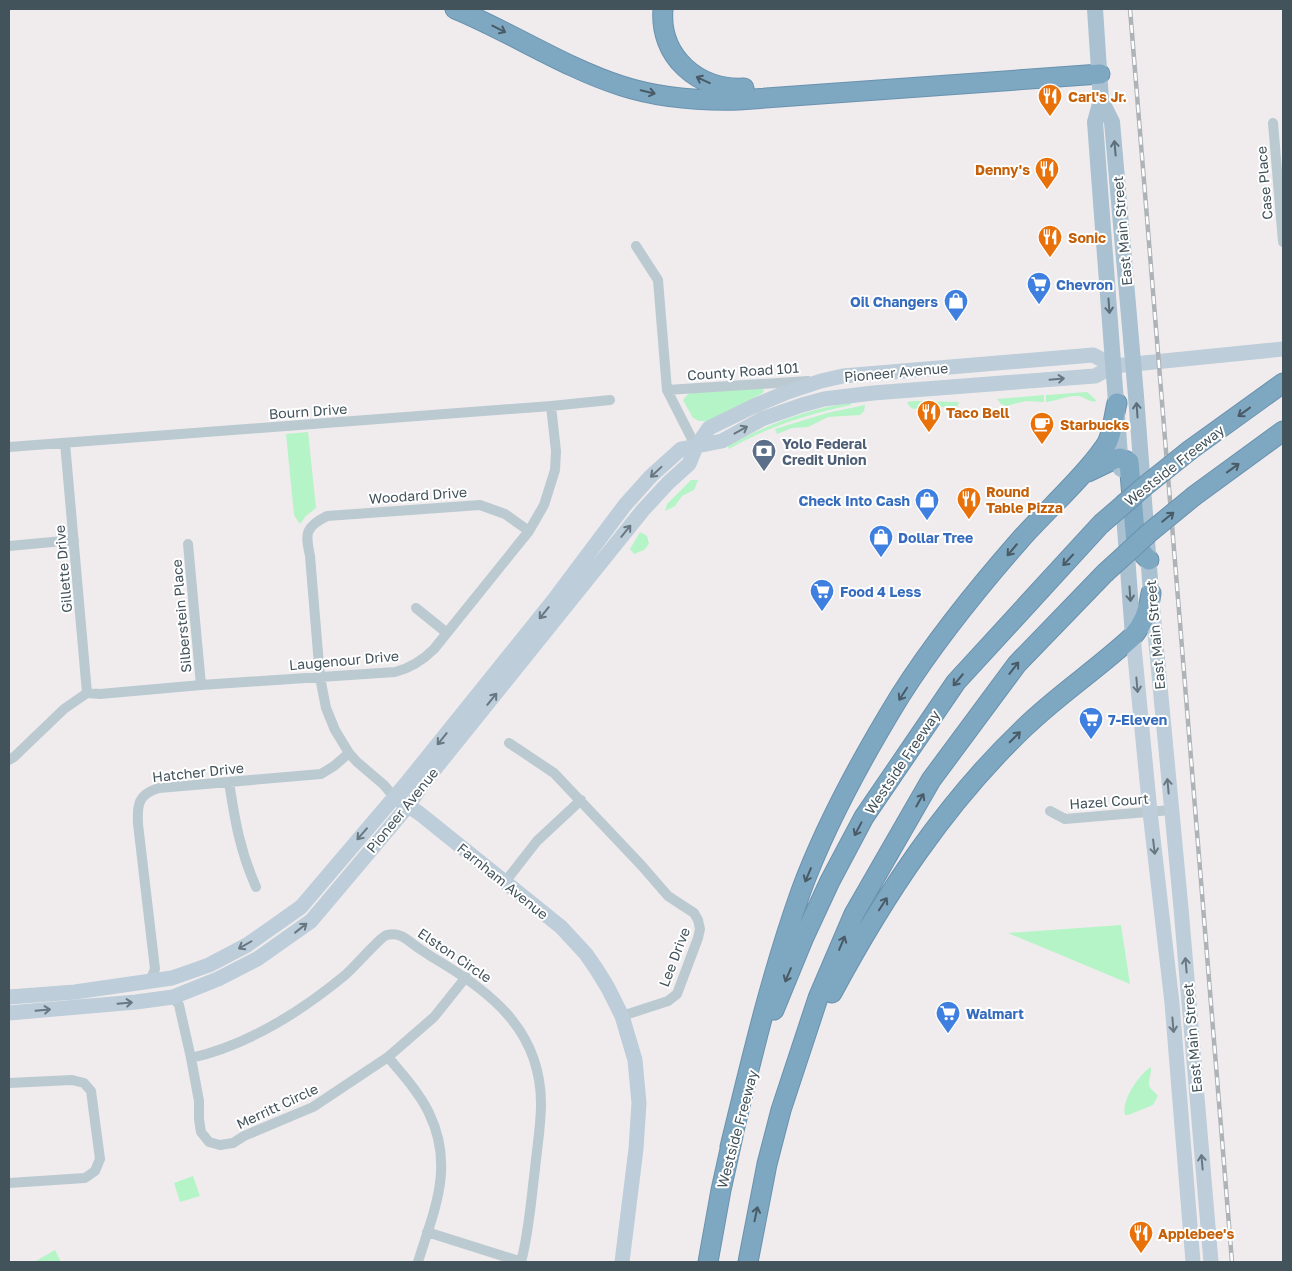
<svg xmlns="http://www.w3.org/2000/svg" width="1292" height="1271" font-family="'Golos Text',sans-serif">
	<rect width="100%" height="100%" fill="#f0eced"/>
	<path fill="#b5f4c6" d="M763,388L764,392L761,394L709,421H699L693,418L683,400L688,394L695,392Z
		M1087,392L1097,401C1089,403 1086,397 1078,396C1068,395 1056,401 1046,402V395Z
		M1044,395V402L1026,401L1006,406L1001,404L997,399Z
		M914,401L959,402L957,407L954,408L932,406L913,409L909,406L907,402Z
		M851,403V405C808,414 767,427 729,449L728,446C767,425 806,409 851,403Z
		M865,405L864,411L860,415L828,417L808,427L792,428L777,434L775,429L827,413Z
		M308,432L316,508L306,516L300,524L294,515L286,434Z
		M691,480H698L694,490L682,496L675,506L665,511L667,504Z
		M640,532L647,536L649,544L644,550L634,554L630,549Z
		M1121,925L1130,984L1008,933Z
		M1151,1067C1152,1074 1146,1083 1151,1089C1153,1091 1156,1093 1158,1096L1153,1105L1128,1115H1125C1121,1101 1139,1074 1151,1067Z
		M193,1176L200,1196L180,1202L174,1183Z
		M55,1250L61,1262H34Z"/>
	<g fill="none" stroke-linecap="round" stroke-linejoin="round">
		<defs>
			<path id="highway" d="M455,9C511,32 563,67 622,86C659,98 699,101 739,100L1100,74
				M663,9C659,56 698,91 744,88
				M1190,450L1283,383
				M1088,472L1115,459L1120,458L1129,462L1136,543L1139,550L1149,560
				M1194,496L1283,431
				M832,993C884,896 945,803 1025,727C1059,694 1099,668 1133,636C1144,623 1149,610 1151,593
				M774,1010L804,937L830,881L864,817L956,682L1101,524
				M730,1147C751,1061 771,975 801,891C826,823 862,758 900,696C935,641 977,589 1020,540C1044,513 1071,489 1093,462C1098,455 1105,448 1108,441C1113,429 1114,415 1117,403
				M708,1262L721,1190L733,1136
				M748,1262L767,1164L781,1110L818,998L854,914L931,780L1017,664L1105,573"/>
		</defs>
		<use href="#highway" stroke="#6992ae" stroke-width="21"/>
		<path stroke="#bbcad1" stroke-width="10" d="M1273,123L1283,242
			M636,246L658,280L667,390L696,447
			M667,390L808,381
			M65,443L87,693
			M9,447L551,406L610,400
			M188,544L201,685
			M9,546L74,540
			M416,608L447,633
			M87,693L100,694L201,685L395,672C411,668 422,661 434,649L529,531L544,505L555,470L556,451L551,406
			M509,743L554,773L642,866L668,896L694,913L698,920L700,929L698,938L677,994L668,1001L622,1016
			M9,760L14,757L64,709L87,693
			M229,782C235,821 240,851 256,887
			M394,797L384,785L357,762L349,753L335,730L326,708L320,677L310,556C305,533 305,527 327,516L480,505L505,514L529,531
			M1050,811L1065,819L1171,810
			M505,882L537,841L581,800
			M150,981L155,969L138,824C137,805 138,794 159,788L321,774L334,766L349,753
			M173,997L179,1005L191,1058L199,1101V1119L201,1132L209,1142L220,1145L233,1143L244,1136L313,1107L388,1057L434,1017L466,977
			M388,1057C402,1074 419,1092 429,1113C455,1167 434,1210 418,1262
			M191,1058C248,1045 299,1013 344,976C352,970 381,936 387,935C401,931 409,942 420,949C427,954 435,959 442,963C497,996 541,1035 541,1104C541,1126 537,1147 535,1169C531,1200 529,1232 521,1262
			M9,1083L72,1080L84,1083L91,1091L100,1159L95,1171L85,1178L9,1183
			M427,1232L522,1262"/>
		<path stroke="#bdcdd9" stroke-width="15" d="M1152,601L1181,908L1211,1262
			M1133,636L1150,812L1172,1003L1193,1262
			M399,800L419,813L561,927L586,954L597,970L608,988L622,1016L635,1060L639,1103L636,1149L622,1262
			M9,997L75,992L172,978L209,965L247,945L301,907L409,780L553,601L625,505L651,476L681,449L722,441L762,419L802,405L824,399L873,393L1095,376L1114,366L1283,349
			M9,1013L136,1002L173,997L218,979L257,959L311,921L408,806L422,785L643,510L668,483L689,464L696,447L709,428L754,406L785,393L821,381L843,376L1093,355L1114,366"/>
		<path stroke="#a9c1d0" stroke-width="16" d="M1095,9L1101,100L1095,122L1121,469
			M1101,100L1112,122L1136,396L1151,593
			M1123,501L1133,636"/>
		<use href="#highway" stroke="#7ea7c2" stroke-width="19"/>
		<defs>
			<path id="rail" d="M1130,9L1232,1262"/>
		</defs>
		<use href="#rail" stroke="#aeb3b8" stroke-width="4.5"/>
		<use href="#rail" stroke="#fff" stroke-width="2.5" stroke-dasharray="8" stroke-linecap="butt"/>
		<defs>
			<path id="highway-bridge" d="M1101,524L1145,486L1190,450
				M1105,573L1149,533L1194,496"/>
		</defs>
		<use href="#highway-bridge" stroke="#6992ae" stroke-width="21" stroke-linecap="butt"/>
		<use href="#highway-bridge" stroke="#7ea7c2" stroke-width="19"/>
	</g>
	<defs><path id="oneway-shaft" d="M-6 0H5M1.5-3L5.5 0L1.5 3" fill="none" stroke-width="1.6" stroke-linecap="round" stroke-linejoin="round" transform="scale(1.25)"/></defs>
	<g stroke="#495b66">
		<use href="#oneway-shaft" transform="translate(499 29) rotate(27)"/>
		<use href="#oneway-shaft" transform="translate(703 80) rotate(-155)"/>
		<use href="#oneway-shaft" transform="translate(648 92) rotate(13)"/>
		<use href="#oneway-shaft" transform="translate(1244 412) rotate(144)"/>
		<use href="#oneway-shaft" transform="translate(1233 468) rotate(-36)"/>
		<use href="#oneway-shaft" transform="translate(1168 517) rotate(-39)"/>
		<use href="#oneway-shaft" transform="translate(1012 550) rotate(130)"/>
		<use href="#oneway-shaft" transform="translate(1068 560) rotate(133)"/>
		<use href="#oneway-shaft" transform="translate(1014 668) rotate(-52)"/>
		<use href="#oneway-shaft" transform="translate(958 680) rotate(130)"/>
		<use href="#oneway-shaft" transform="translate(903 694) rotate(123)"/>
		<use href="#oneway-shaft" transform="translate(1015 737) rotate(-45)"/>
		<use href="#oneway-shaft" transform="translate(920 800) rotate(-60)"/>
		<use href="#oneway-shaft" transform="translate(858 829) rotate(118)"/>
		<use href="#oneway-shaft" transform="translate(808 875) rotate(113)"/>
		<use href="#oneway-shaft" transform="translate(883 904) rotate(-57)"/>
		<use href="#oneway-shaft" transform="translate(842 943) rotate(-67)"/>
		<use href="#oneway-shaft" transform="translate(788 975) rotate(113)"/>
		<use href="#oneway-shaft" transform="translate(756 1214) rotate(-78)"/>
	</g>
	<g stroke="#5c6e79">
		<use href="#oneway-shaft" transform="translate(1115 148) rotate(-95)"/>
		<use href="#oneway-shaft" transform="translate(1109 306) rotate(86)"/>
		<use href="#oneway-shaft" transform="translate(1137 410) rotate(-94)"/>
		<use href="#oneway-shaft" transform="translate(1130 594) rotate(86)"/>
	</g>
	<g stroke="#687882">
		<use href="#oneway-shaft" transform="translate(1057 379) rotate(-5)"/>
		<use href="#oneway-shaft" transform="translate(741 430) rotate(-29)"/>
		<use href="#oneway-shaft" transform="translate(656 472) rotate(137)"/>
		<use href="#oneway-shaft" transform="translate(626 531) rotate(-51)"/>
		<use href="#oneway-shaft" transform="translate(544 613) rotate(129)"/>
		<use href="#oneway-shaft" transform="translate(1137 685) rotate(85)"/>
		<use href="#oneway-shaft" transform="translate(492 699) rotate(-51)"/>
		<use href="#oneway-shaft" transform="translate(442 739) rotate(129)"/>
		<use href="#oneway-shaft" transform="translate(1168 786) rotate(-95)"/>
		<use href="#oneway-shaft" transform="translate(362 834) rotate(131)"/>
		<use href="#oneway-shaft" transform="translate(1154 847) rotate(83)"/>
		<use href="#oneway-shaft" transform="translate(301 928) rotate(-38)"/>
		<use href="#oneway-shaft" transform="translate(245 945) rotate(150)"/>
		<use href="#oneway-shaft" transform="translate(1186 965) rotate(-95)"/>
		<use href="#oneway-shaft" transform="translate(125 1003) rotate(-5)"/>
		<use href="#oneway-shaft" transform="translate(43 1010) rotate(-5)"/>
		<use href="#oneway-shaft" transform="translate(1173 1025) rotate(85)"/>
		<use href="#oneway-shaft" transform="translate(1202 1162) rotate(-95)"/>
	</g>
	<defs>
		<symbol id="restaurant-pin" viewBox="-11 -11 22 30"><path d="M0 17L-7.5 6A9.5 9.5 0 1 1 7.5 6Z" fill="#e8710a" stroke="#fff"/><path d="M-5-6h1v4h1v-4h1v4h1v-4h1v5L-1.5 .5V6h-2V.5L-5-1ZM5-6V6H3V1.5H1.5Q1.5-4 5-6Z" fill="#fff"/></symbol>
		<symbol id="supermarket-pin" viewBox="-11 -11 22 30"><path d="M0 17L-7.5 6A9.5 9.5 0 1 1 7.5 6Z" fill="#3f7fe0" stroke="#fff"/><path d="M-6-5.5h2.5l.6 2H6L4.5 2H-2.5L-4.4-4H-6ZM-1.5 3.2a1.3 1.3 0 1 0 .1 0ZM3 3.2a1.3 1.3 0 1 0 .1 0Z" fill="#fff"/></symbol>
		<symbol id="shop-pin" viewBox="-11 -11 22 30"><path d="M0 17L-7.5 6A9.5 9.5 0 1 1 7.5 6Z" fill="#3f7fe0" stroke="#fff"/><path d="M-5-2.5h2.3a2.7 3.5 0 0 1 5.4 0H5L5.5 6h-11ZM-1.5-2.5h3a1.5 2.3 0 0 0-3 0Z" fill="#fff"/></symbol>
		<symbol id="cafe-pin" viewBox="-11 -11 22 30"><path d="M0 17L-7.5 6A9.5 9.5 0 1 1 7.5 6Z" fill="#e8710a" stroke="#fff"/><path d="M-5.5-4.5H6V0H3Q3 3.5 0 3.5H-2.5Q-5.5 3.5-5.5 0ZM3-3.2v2h1.7v-2ZM-6 4.5H4V6H-6Z" fill="#fff"/></symbol>
		<symbol id="bank-pin" viewBox="-11 -11 22 30"><path d="M0 17L-7.5 6A9.5 9.5 0 1 1 7.5 6Z" fill="#5c6f8a" stroke="#fff"/><path d="M-6-4H6V4H-6ZM0-2.3a2.3 2.3 0 1 0 0 4.6a2.3 2.3 0 1 0 0-4.6Z" fill="#fff"/></symbol>
	</defs>
	<g fill-rule="evenodd">
		<use href="#restaurant-pin" x="1036" y="82" width="28" height="38"/>
		<use href="#restaurant-pin" x="1033" y="155" width="28" height="38"/>
		<use href="#restaurant-pin" x="1036" y="223" width="28" height="38"/>
		<use href="#supermarket-pin" x="1025" y="270" width="28" height="38"/>
		<use href="#shop-pin" x="942" y="287" width="28" height="38"/>
		<use href="#restaurant-pin" x="915" y="398" width="28" height="38"/>
		<use href="#cafe-pin" x="1028" y="410" width="28" height="38"/>
		<use href="#bank-pin" x="750" y="437" width="28" height="38"/>
		<use href="#restaurant-pin" x="955" y="485" width="28" height="38"/>
		<use href="#shop-pin" x="913" y="486" width="28" height="38"/>
		<use href="#shop-pin" x="867" y="523" width="28" height="38"/>
		<use href="#supermarket-pin" x="808" y="577" width="28" height="38"/>
		<use href="#supermarket-pin" x="1077" y="705" width="28" height="38"/>
		<use href="#supermarket-pin" x="934" y="999" width="28" height="38"/>
		<use href="#restaurant-pin" x="1127" y="1219" width="28" height="38"/>
	</g>
	<g text-anchor="middle" dominant-baseline="central" stroke-width="4" stroke-linejoin="round" paint-order="stroke">
		<g font-size="14" font-weight="bold" fill="#c56008" stroke="#fff" text-anchor="start">
			<text x="1068" y="96">Carl's Jr.</text>
			<text x="1030" y="169" text-anchor="end">Denny's</text>
			<text x="1068" y="237">Sonic</text>
			<text x="946" y="412">Taco Bell</text>
			<text x="1060" y="424">Starbucks</text>
			<text x="986" y="491">Round<tspan x="986" dy="16">Table Pizza</tspan></text>
			<text x="1158" y="1233">Applebee's</text>
		</g>
		<g font-size="14" fill="#43535c" stroke="#fff">
			<text transform="translate(1264 183) rotate(-95)">Case Place</text>
			<text transform="translate(1122 231) rotate(-95)">East Main Street</text>
			<text transform="translate(743 371) rotate(-4)">County Road 101</text>
			<text transform="translate(896 372) rotate(-5)">Pioneer Avenue</text>
			<text transform="translate(308 411) rotate(-4)">Bourn Drive</text>
			<text transform="translate(1174 465) rotate(-38)">Westside Freeway</text>
			<text transform="translate(418 495) rotate(-4)">Woodard Drive</text>
			<text transform="translate(63 569) rotate(-95)">Gillette Drive</text>
			<text transform="translate(181 616) rotate(-95)">Silberstein Place</text>
			<text transform="translate(1155 635) rotate(-95)">East Main Street</text>
			<text transform="translate(344 660) rotate(-5)">Laugenour Drive</text>
			<text transform="translate(902 762) rotate(-56)">Westside Freeway</text>
			<text transform="translate(198 772) rotate(-6)">Hatcher Drive</text>
			<text transform="translate(1109 801) rotate(-4)">Hazel Court</text>
			<text transform="translate(402 810) rotate(-51)">Pioneer Avenue</text>
			<text transform="translate(503 881) rotate(39)">Farnham Avenue</text>
			<text transform="translate(455 955) rotate(34)">Elston Circle</text>
			<text transform="translate(674 957) rotate(-69)">Lee Drive</text>
			<text transform="translate(1192 1038) rotate(-95)">East Main Street</text>
			<text transform="translate(277 1106) rotate(-25)">Merritt Circle</text>
			<text transform="translate(737 1129) rotate(-75)">Westside Freeway</text>
		</g>
		<g font-size="14" font-weight="bold" fill="#366cbe" stroke="#fff" text-anchor="start">
			<text x="1056" y="284">Chevron</text>
			<text x="938" y="301" text-anchor="end">Oil Changers</text>
			<text x="910" y="500" text-anchor="end">Check Into Cash</text>
			<text x="898" y="537">Dollar Tree</text>
			<text x="840" y="591">Food 4 Less</text>
			<text x="1108" y="719">7-Eleven</text>
			<text x="966" y="1013">Walmart</text>
		</g>
		<g font-size="14" font-weight="bold" fill="#4e5e75" stroke="#fff" text-anchor="start">
			<text x="782" y="443">Yolo Federal<tspan x="782" dy="16">Credit Union</tspan></text>
		</g>
	</g>
	<rect width="1292" height="1271" fill="none" stroke="#43535c" stroke-width="20"/>
</svg>
